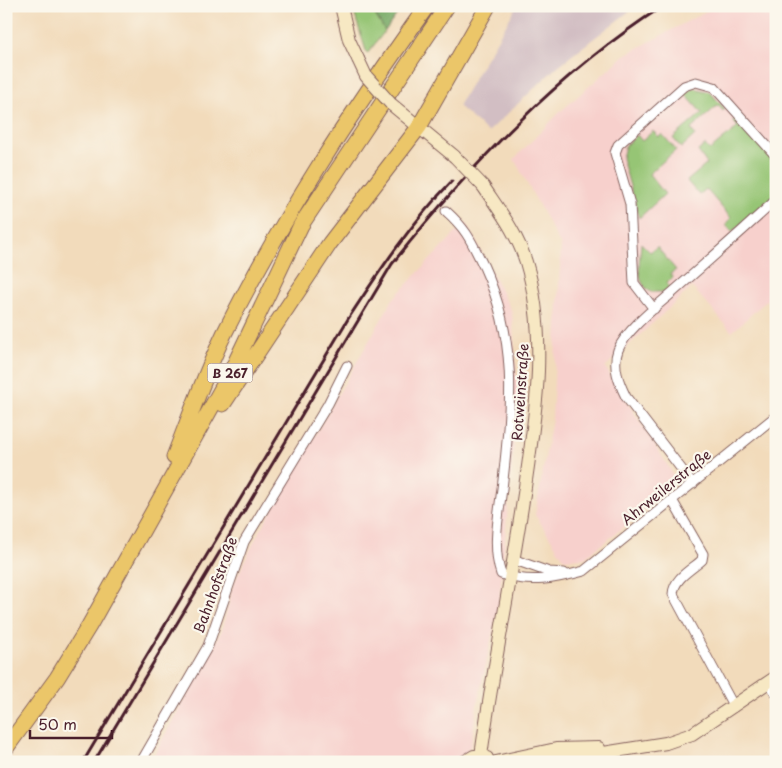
<svg xmlns="http://www.w3.org/2000/svg" width="782" height="768" font-family="'Playpen Sans',sans-serif">
	<rect width="100%" height="100%" fill="#fbf7ec"/>
	<filter id="ink" filterUnits="userSpaceOnUse"><feTurbulence type="fractalNoise" baseFrequency=".02" numOctaves="2"/><feDisplacementMap in="SourceGraphic" scale="10" xChannelSelector="R" yChannelSelector="G"/><feConvolveMatrix kernelMatrix="1 2 1 2 8 2 1 2 1" color-interpolation-filters="sRGB"/></filter>
	<filter id="wash" filterUnits="userSpaceOnUse"><feTurbulence type="fractalNoise" baseFrequency=".0096" numOctaves="4" result="noise"/><feDisplacementMap in="SourceGraphic" scale="20" xChannelSelector="R" yChannelSelector="G"/><feGaussianBlur stdDeviation="1.12" result="paint"/><feColorMatrix in="noise" values="0 0 0 0 0 0 0 0 0 0 0 0 0 0 0 0 0 1.4 0 .05"/><feComposite in="paint" operator="in"/></filter>
	<g filter="url(#wash)">
		<rect width="100%" height="100%" fill="#f2dbbb"/>
		<path fill="#f7d0cc" d="M716,6H776V133L773,136L776,139V292L732,332L692,287L605,367L670,469L675,480L671,489L585,558L564,559L535,515L552,419L561,246L514,159L561,111L625,55Z
			M466,222L512,312L518,397L499,604L476,710L471,745L461,762H150L222,630L233,585L258,534L393,299Z"/>
		<path fill="#d2bec3" d="M517,6H636L558,66L488,132L458,106Z"/>
		<path fill="#96c574" stroke="#707250" d="M352,6H370L385,31L367,54Z
			M694,88L710,92L725,109L723,111L718,105L691,129L695,135L681,148L673,138L702,113L684,93Z
			M736,118L776,162V194L732,232L726,225L731,218L706,189L699,195L687,181L707,164L698,151L705,145L710,150L738,127L733,121Z
			M653,131L659,137L662,134L676,150L649,174L665,194L639,218L622,158L625,146L637,135L642,141Z
			M641,243L650,252L657,247L676,270L670,274L673,278L666,283L670,288L666,292H651C634,282 640,260 641,243Z"/>
		<path fill="#78aa66" stroke="#616448" d="M370,6H403L385,31Z"/>
	</g>
	<g filter="url(#ink)">
		<g fill="none" stroke-linecap="round" stroke-linejoin="round">
			<defs>
				<path id="street" d="M446,211C468,231 471,241 484,267C517,339 512,403 503,480C500,510 491,545 501,574C530,584 555,579 584,571L776,416
					M654,309L634,283L630,204L615,153L618,145L684,86L696,82L714,87L776,156
					M693,484L626,397C619,383 612,366 618,350C626,330 657,306 673,292C707,262 742,231 776,200
					M672,500L703,554L702,560C691,570 674,578 673,594L734,707
					M515,560L549,572L564,573
					M768,682L776,693
					M141,762L208,646L244,542L328,404L347,366"/>
				<path id="secondary" d="M341,6L349,40L358,59
					M391,104L454,156
					M481,756C493,666 512,577 525,487C536,412 548,335 526,262C517,233 499,210 483,186
					M464,762L474,756L487,758
					M496,762L556,749L599,748
					M547,762L666,743L692,734L776,677"/>
				<path id="primary" d="M223,404L330,243L419,127L488,6
					M174,457C190,416 205,374 224,334C281,219 352,111 427,6
					M6,748L57,678L89,626L230,374L301,225L447,6"/>
			</defs>
			<use href="#street" stroke="#85615d" stroke-width="11"/>
			<use href="#secondary" stroke="#85615d" stroke-width="14"/>
			<use href="#primary" stroke="#85615d" stroke-width="17"/>
			<use href="#street" stroke="#fff" stroke-width="9"/>
			<use href="#secondary" stroke="#f7e8c3" stroke-width="12"/>
			<use href="#primary" stroke="#ebc669" stroke-width="15"/>
			<path stroke="#4a1f2b" stroke-width="3" d="M83,762L348,319C380,270 411,223 452,181
				M94,762L392,264C470,166 557,74 663,6"/>
			<defs>
				<path id="secondary-bridge" d="M358,59L366,76L391,104
					M454,156L483,186"/>
			</defs>
			<use href="#secondary-bridge" stroke="#85615d" stroke-width="14" stroke-linecap="butt"/>
			<use href="#secondary-bridge" stroke="#f7e8c3" stroke-width="12"/>
		</g>
	</g>
	<g text-anchor="middle" dominant-baseline="central" stroke-width="4.5" stroke-linejoin="round" paint-order="stroke">
		<rect fill="#fbf7ec" stroke="#7f6065" stroke-width="1" x="207.5" y="363.5" width="45" height="19" rx="4"/>
		<g font-size="12" font-weight="bold" fill="#4a1f2b">
			<text x="230" y="373">B 267</text>
		</g>
		<g font-size="14" fill="#4a1f2b" stroke="#fbf7ec">
			<text transform="translate(520 392) rotate(-86)">Rotweinstraße</text>
			<text transform="translate(666 487) rotate(-39)">Ahrweilerstraße</text>
			<text transform="translate(215 585) rotate(-70)">Bahnhofstraße</text>
		</g>
	</g>
	<rect width="782" height="768" fill="none" stroke="#fbf7ec" stroke-width="25"/>
	<path d="M30 730v8h82v-8" fill="none" stroke="#4a1f2b" stroke-width="2.5"/>
	<text x="38" y="730" font-size="15" fill="#4a1f2b" stroke="#fbf7ec" stroke-width="4" paint-order="stroke">50 m</text>
</svg>
